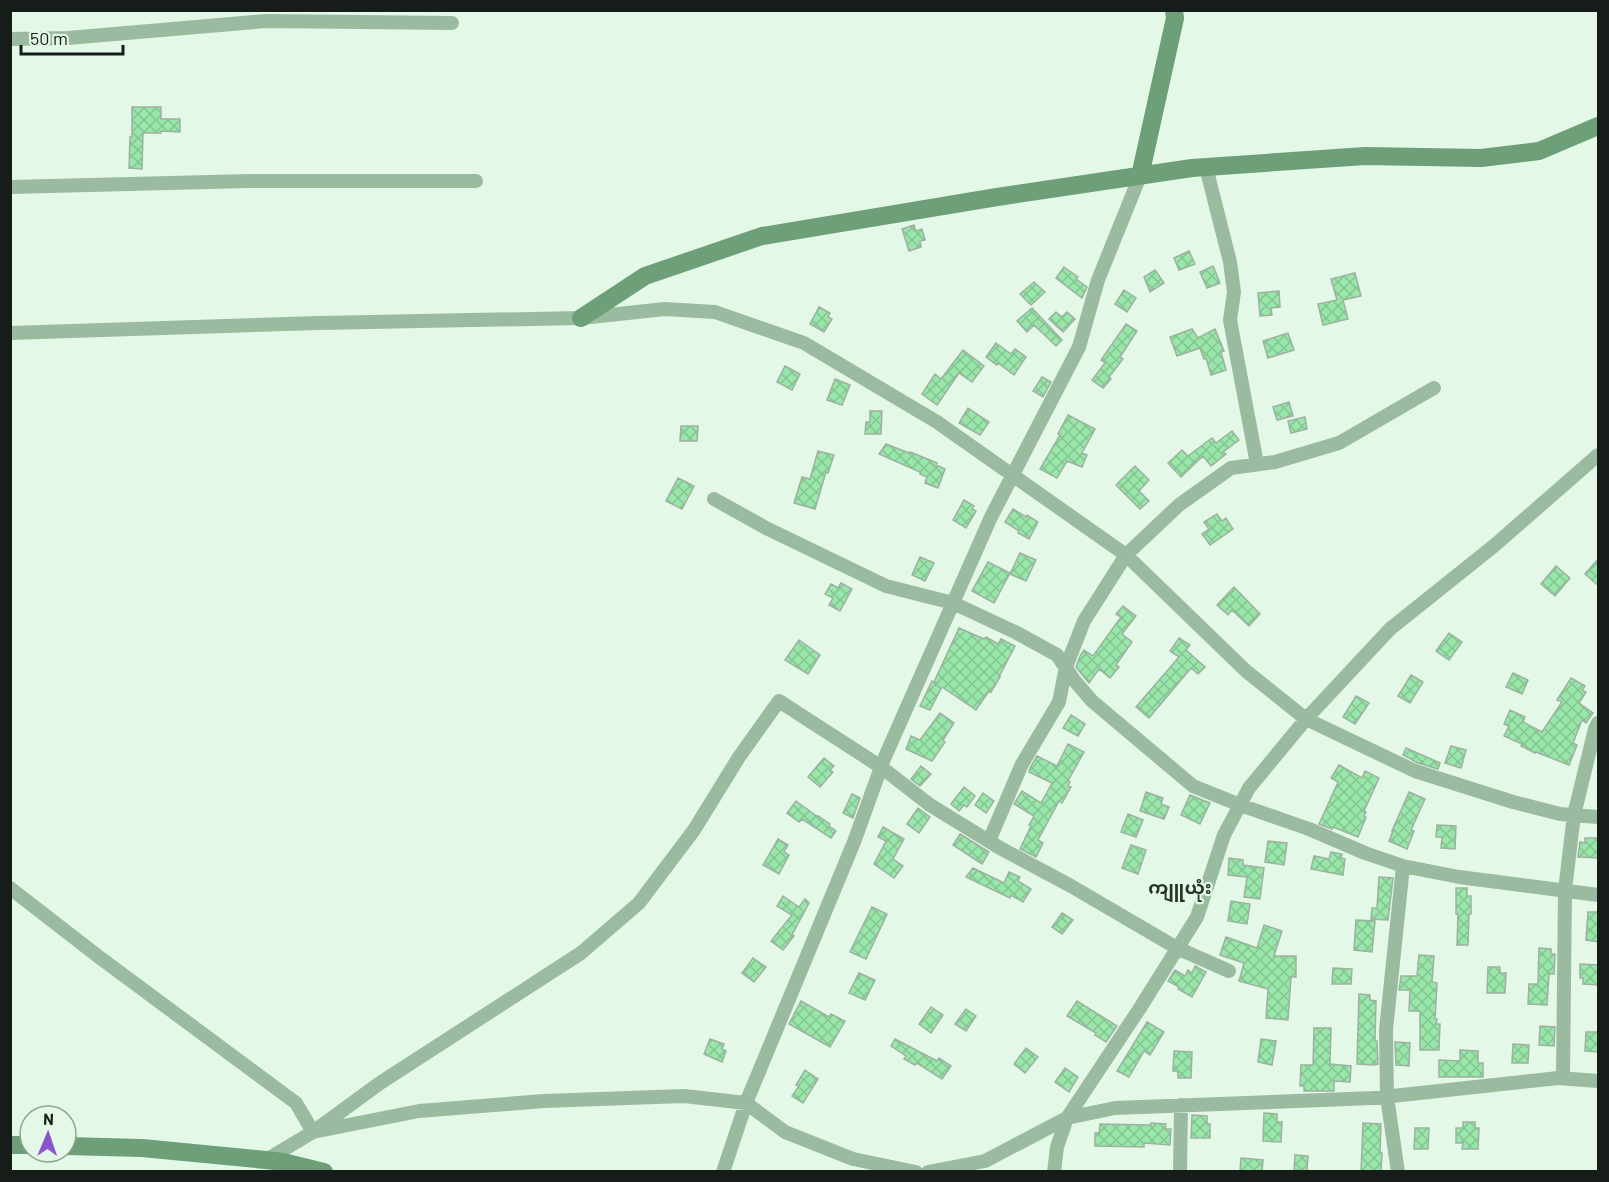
<svg xmlns="http://www.w3.org/2000/svg" width="1609" height="1182" font-family="Barlow,'Noto Sans Myanmar',sans-serif">
	<defs>
		<pattern id="building-cross-hatch" width="8" height="8" patternUnits="userSpaceOnUse" patternTransform="scale(1.5)"><rect width="8" height="8" fill="#98e6a9"/><path d="M0 0l8 8M0 8l8-8" fill="none" stroke="#82c591"/></pattern>
	</defs>
	<rect width="100%" height="100%" fill="#e4f8e7"/>
	<path fill="url(#building-cross-hatch)" stroke="#9eb1a1" stroke-width="1.5" d="M132,107H161V119H180V132L161,131V133H143L142,169L129,168L130,137H132Z
		M914,225L916,231L922,229L925,240L920,241L921,247L909,251L902,229Z
		M1189,251L1195,264L1179,270L1174,258Z
		M1213,266L1220,283L1207,288L1200,272Z
		M1064,267L1078,277L1076,279L1087,287L1082,298L1056,278Z
		M1155,270L1164,283L1150,292L1144,277Z
		M1355,273L1361,296L1343,300L1348,319L1323,325L1318,304L1337,300L1331,279Z
		M1034,282L1045,292L1031,305L1020,294Z
		M1124,290L1136,298L1127,312L1115,304Z
		M1279,291L1280,307L1271,308L1272,315L1260,316L1258,293Z
		M819,307L830,313L828,317L832,319L824,332L810,324Z
		M1032,308L1062,340L1056,346L1034,325L1027,332L1017,321Z
		M1056,312L1062,317L1067,312L1075,319L1063,332L1049,319Z
		M1126,324L1137,331L1120,357L1123,359L1109,377L1111,379L1103,388L1092,380L1105,363L1101,360Z
		M1192,329L1198,338L1215,329L1224,351L1221,352L1226,370L1211,375L1206,358L1204,359L1200,348L1177,356L1170,337Z
		M1288,333L1294,350L1268,358L1263,341Z
		M996,343L1011,354L1015,349L1026,357L1014,375L998,363L997,365L986,357Z
		M963,350L984,366L972,382L959,373L937,405L922,394L935,374L941,379Z
		M785,366L800,374L792,390L777,382Z
		M1042,377L1051,382L1043,397L1033,391Z
		M835,379L850,385L842,405L827,400Z
		M1289,402L1293,416L1277,420L1273,407Z
		M968,408L989,422L980,435L959,423Z
		M870,411H882L881,434H865L866,422H870Z
		M1068,415L1095,429L1082,453L1087,455L1082,467L1067,461L1057,478L1040,469L1060,435L1058,434Z
		M1305,417L1307,429L1291,433L1288,421Z
		M681,426H698L697,441H680Z
		M1232,431L1239,440L1223,452L1226,454L1211,466L1203,456L1181,477L1168,463L1182,450L1188,456L1212,438L1216,443Z
		M886,444L909,453L910,452L937,463L936,465L945,469L938,488L925,483L927,477L920,474V472L879,454Z
		M818,451L834,455L828,473L826,472L815,509L794,503L802,477L810,479Z
		M1135,466L1149,480L1139,491L1149,501L1140,509L1116,485Z
		M678,478L694,486L682,509L666,501Z
		M964,500L974,506L972,509L976,511L966,528L953,520Z
		M1013,509L1026,517L1027,515L1038,522L1029,539L1018,533L1019,531L1005,522Z
		M1217,514L1222,521L1226,518L1233,529L1210,545L1202,534L1209,529L1204,522Z
		M1020,553L1036,560L1026,581L1010,574Z
		M920,557L934,563L925,581L912,575Z
		M1599,558V586L1585,574Z
		M988,562L1010,573L994,603L972,591Z
		M1556,566L1570,578L1555,596L1541,584Z
		M841,583L852,589L840,611L829,605L833,598L825,594L831,584L838,588Z
		M1234,587L1260,614L1249,626L1232,610L1228,615L1217,605Z
		M1123,606L1136,616L1122,634L1132,642L1116,665L1119,667L1110,678L1099,669L1089,683L1076,667L1080,656L1084,650L1093,656L1121,617L1116,614Z
		M959,628L984,639L986,637L998,644L1001,639L1015,646L999,677H1000L991,692L989,691L976,710L942,687L930,710L920,706L932,681L937,684L934,682Z
		M1449,633L1462,642L1449,660L1436,651Z
		M1179,638L1190,645L1186,650L1205,667L1198,674L1191,668L1149,718L1136,707L1179,657L1170,651Z
		M799,640L820,655L808,674L785,660Z
		M1513,673L1528,680L1522,694L1506,687Z
		M1411,675L1423,682L1410,703L1398,696Z
		M1571,678L1585,686L1582,690L1586,692L1579,703L1593,713L1586,723L1582,720L1573,743L1577,745L1569,765L1536,752L1535,753L1521,746L1522,744L1504,736L1509,726L1504,724L1510,710L1525,717L1523,722L1542,732L1562,702L1557,700Z
		M1356,696L1369,703L1355,724L1343,717Z
		M940,713L954,723L943,740L945,742L932,761L906,749L911,736L920,740Z
		M1071,715L1085,724L1078,736L1063,728Z
		M1068,744L1084,752L1068,781L1070,782L1068,786L1071,787L1062,803L1059,801L1038,840L1043,843L1036,857L1020,849L1031,826L1029,825L1034,816L1014,804L1022,791L1041,803L1052,783L1029,772L1030,768L1037,756L1057,766Z
		M1451,746L1466,750L1461,768L1445,763Z
		M1406,748L1440,763L1438,769L1418,763L1403,755Z
		M824,758L834,766L830,770L833,772L820,787L808,777Z
		M1339,765L1362,778L1365,771L1379,778L1364,811L1366,812L1364,816L1366,817L1358,837L1333,827L1332,829L1319,824L1338,782L1331,778Z
		M921,766L931,774L920,786L911,779Z
		M964,787L975,796L967,807L964,805L959,811L951,804Z
		M1146,792L1163,798L1161,804L1169,807L1164,819L1140,811Z
		M1409,792L1425,799L1411,830L1414,831L1407,849L1389,841L1393,831H1392Z
		M983,793L994,801L986,813L975,805Z
		M852,794L860,798L853,818L843,813Z
		M1190,795L1210,803L1200,824L1181,815Z
		M796,801L818,817V816L830,824L829,826L836,831L831,838L802,819L799,822L787,813Z
		M918,808L930,817L919,833L907,824Z
		M1128,814L1143,820L1136,837L1121,832Z
		M1437,825L1456,826L1455,849L1441,848L1442,837H1436Z
		M883,827L904,839L893,859L903,866L894,878L874,864L886,841L878,837Z
		M960,834L989,852L982,864L953,845Z
		M1585,838H1599V858L1578,857L1580,842L1585,843Z
		M778,839L788,845L784,852L789,855L779,874L763,865Z
		M1268,841L1287,843L1284,865L1265,862Z
		M1131,845L1146,850L1138,874L1122,868Z
		M1331,852L1342,854L1341,858L1345,859L1343,875L1311,869L1314,856L1329,859Z
		M1229,858L1243,860V865L1264,868L1260,899L1244,897L1247,877L1228,875Z
		M973,868L1004,883L1009,872L1020,877L1018,881L1031,889L1023,902L1011,895L1010,898L966,877Z
		M1379,877L1393,878L1388,920L1371,919L1372,908H1377Z
		M1456,888H1467V896H1471V914H1469L1468,945H1457L1458,914H1456Z
		M783,896L799,907L805,899L809,903L792,935L794,936L783,950L771,941L792,915L777,906Z
		M1231,901L1250,904L1247,924L1228,921Z
		M872,907L887,914L866,959L850,952Z
		M1588,912H1599V942L1586,940Z
		M1062,913L1073,920L1062,934L1052,927Z
		M1356,920L1375,921L1372,952L1354,950Z
		M1264,925L1282,931L1274,956H1296V977H1291L1288,1020L1266,1018L1268,989L1239,981L1244,963L1220,955L1226,937L1257,948Z
		M1539,948L1551,949V954H1555L1554,974H1549L1547,1005L1528,1004L1529,984H1538Z
		M1419,955L1434,956L1432,982L1437,983L1435,1019H1437L1436,1024H1440L1439,1050H1420V1011H1409L1410,990H1399L1401,976H1417Z
		M753,958L766,967L754,982L742,973Z
		M1580,964L1599,965V985L1583,984V978H1580Z
		M1195,966L1206,972L1192,997L1178,989L1179,987L1168,981L1175,970L1185,976L1188,970L1192,973Z
		M1488,967H1500V973H1506L1505,993H1487Z
		M1333,968L1352,969L1351,984H1332Z
		M859,973L875,980L865,1000L849,993Z
		M1359,994L1370,995V1000L1376,1001L1375,1041H1377L1378,1064L1375,1065L1357,1064Z
		M801,1001L829,1017L831,1014L845,1021L830,1047L789,1024Z
		M1077,1001L1117,1026L1106,1042L1095,1035L1096,1033L1067,1016Z
		M931,1007L943,1015L931,1033L919,1024Z
		M966,1009L976,1016L966,1031L955,1024Z
		M1147,1022L1164,1032L1150,1055L1144,1051L1129,1077L1117,1071Z
		M1540,1026L1555,1027L1554,1046L1539,1045Z
		M1314,1028H1331L1330,1064L1351,1066L1350,1082L1334,1081V1091H1304V1086H1300L1301,1065H1313Z
		M1586,1032H1599V1052L1585,1051Z
		M710,1039L724,1044L722,1049L726,1051L722,1062L704,1054Z
		M895,1039L937,1061L939,1058L951,1066L942,1079L917,1063L915,1065L904,1059L906,1056L891,1046Z
		M1261,1039L1276,1041L1272,1065L1258,1062Z
		M1395,1042L1410,1043L1409,1066L1396,1065Z
		M1513,1044L1529,1045L1528,1063H1512Z
		M1026,1048L1038,1057L1025,1073L1014,1064Z
		M1460,1050L1478,1051V1063H1483V1077H1439V1060L1460,1061Z
		M1174,1051L1192,1052L1191,1078H1178V1072L1173,1071Z
		M1065,1068L1078,1077L1069,1092L1055,1082Z
		M805,1070L818,1079L803,1103L792,1096L799,1086L796,1085Z
		M1264,1113L1277,1114V1122H1282L1281,1142L1263,1141Z
		M1192,1115L1207,1116V1124H1210V1138H1191Z
		M1463,1122H1475V1128H1479L1478,1149H1462L1463,1143H1456V1128H1463Z
		M1151,1123L1166,1124L1165,1129H1171L1170,1145L1144,1143V1147L1095,1146V1133H1099L1100,1124L1151,1125Z
		M1363,1123L1381,1124L1380,1153H1382L1381,1172H1361Z
		M1415,1128H1429L1428,1149H1414Z
		M1295,1155L1308,1156L1307,1171L1294,1170Z
		M1241,1158L1263,1160L1262,1172H1240Z"/>
	<g fill="none" stroke-linecap="round" stroke-linejoin="round">
		<path stroke="#9abba0" stroke-width="14" d="M10,39L68,38L266,21L452,23
			M1206,167L1230,262L1234,292L1230,320L1257,464
			M10,187L249,181H476
			M10,333L319,323L581,318L665,309L715,312L804,343L937,422L1126,555L1246,671L1306,719L1415,771L1513,802L1560,814L1598,817
			M714,499L766,528L886,586L953,603L1015,632L1057,655L1074,680L1092,701L1193,786L1240,805L1309,829L1365,853L1403,866L1459,877L1598,895
			M989,841L1022,764L1059,702L1066,667L1084,621L1126,555L1179,505L1231,468L1275,462L1339,443L1434,388
			M10,888L99,957L296,1103L313,1132L380,1083L581,953L639,903L694,830L739,757L779,701L881,767L930,805L1000,848L1071,886L1177,948L1229,971
			M1563,1078L1565,890L1574,815L1595,729L1598,723
			M266,1160L313,1132L419,1111L544,1101L684,1096L746,1103L785,1132L853,1159L916,1172
			M723,1172L746,1103L854,842L884,759L991,517L1079,347L1098,280L1140,176
			M928,1172L985,1161L1067,1118L1115,1108L1374,1098L1558,1078L1598,1081
			M1054,1172L1057,1147L1067,1118L1140,1008L1197,917L1224,835L1249,788L1306,719L1390,629L1495,545L1598,455
			M1180,1172L1181,1105
			M1398,1172L1387,1097L1386,1030L1403,866"/>
		<path stroke="#6d9f78" stroke-width="18" d="M1140,176L1175,18L1174,10
			M581,318L645,276L762,236L997,197L1192,168L1365,156L1481,158L1539,151L1598,126
			M10,1145H30
			M66,1146L142,1148L266,1160L283,1162L324,1172"/>
	</g>
	<g text-anchor="middle" dominant-baseline="central" stroke-width="4.5" stroke-linejoin="round" paint-order="stroke">
		<g font-size="18" font-weight="bold" fill="#263529" stroke="#e4f8e7">
			<text x="1180" y="887">ကျူယုံး</text>
		</g>
	</g>
	<rect width="1609" height="1182" fill="none" stroke="#161d18" stroke-width="24"/>
	<g transform="translate(48 1134) rotate(2)"><circle r="28" fill="#e4f8e7" stroke="#92a094" stroke-width="1.5"/>
	<path d="M0-4.5L10 22L0 15L-10 22Z" fill="#8855cd"/>
	<text y="-9" font-size="16" font-weight="bold" text-anchor="middle" fill="#161d18">N</text>
	</g>
	<path d="M21 45v9h102v-9" fill="none" stroke="#161d18" stroke-width="3"/>
	<text x="30" y="45" font-size="18" fill="#161d18" stroke="#e4f8e7" stroke-width="4.5" paint-order="stroke">50 m</text>
</svg>
